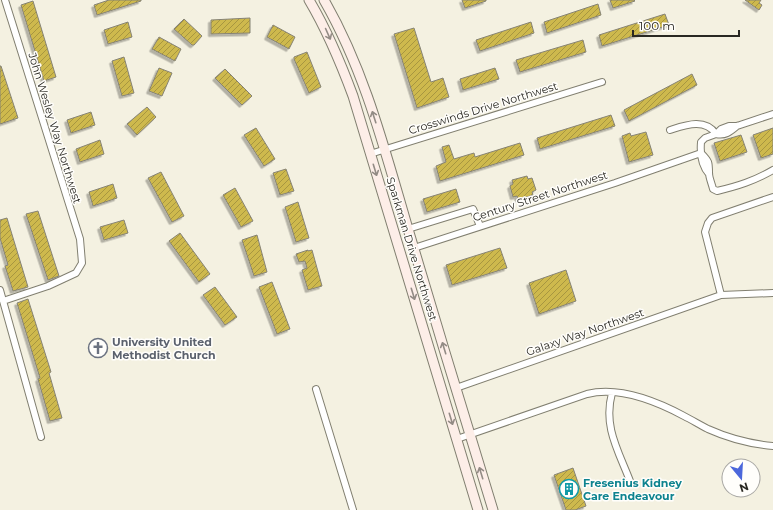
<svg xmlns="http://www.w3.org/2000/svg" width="773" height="510" font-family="Montserrat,sans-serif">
	<defs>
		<pattern id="building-hatch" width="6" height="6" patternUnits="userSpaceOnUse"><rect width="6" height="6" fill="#ceb94e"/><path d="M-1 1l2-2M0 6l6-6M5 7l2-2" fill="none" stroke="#a79640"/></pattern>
		<filter id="shadow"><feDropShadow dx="-2.5" dy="2.5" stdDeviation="0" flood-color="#0004"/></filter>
	</defs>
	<rect width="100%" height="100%" fill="#f4f1e1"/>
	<path fill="url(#building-hatch)" stroke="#868375" filter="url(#shadow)" d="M109,0H141V1L97,15L94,5Z
		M462,0H486V1L465,8Z
		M610,0H634L635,1L613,8Z
		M745,0H761L759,3L762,5L759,10Z
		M33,1L56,77L44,81L21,5Z
		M598,4L601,15L547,33L544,22Z
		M665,14L669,25L602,46L599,35Z
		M250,18V33L211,34V20Z
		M184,19L202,36L194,45H192L174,29Z
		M128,22L132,37L108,44L104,30Z
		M531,22L534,33L480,51L476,40Z
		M273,25L295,37L289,49L267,37Z
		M414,28L431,82L443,78L449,97L417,108L394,34Z
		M159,37L181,49L175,61L152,49Z
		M583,40L586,52L520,72L516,60Z
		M307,52L321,87L309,93L294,59V57Z
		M124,57L134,93L122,96L112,61Z
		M0,66H1L18,118L0,124Z
		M159,68L172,73L162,96L149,91Z
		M495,68L499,79L463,90L460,79Z
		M225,69L252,96L242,105L215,78Z
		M692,74L697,85L629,121L624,110Z
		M147,107L156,117L137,135L127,124Z
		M91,112L95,125L71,133L67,120Z
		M611,115L615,126L540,149L537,138Z
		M256,128L275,159L264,166L244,135Z
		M773,128V154L761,158L753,135Z
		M646,132L653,155L629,162L622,136L630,133L631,136Z
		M741,135L747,152L720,161L714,143Z
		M100,140L104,154L80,162L76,149Z
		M520,143L524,155L440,181L436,166L446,162L442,147L449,145L454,159L474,153L475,157Z
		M286,169L294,191L280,195L273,173Z
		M161,172L184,216L172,222L148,178Z
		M527,176L528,179L532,178L536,190L532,192L533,195L518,200L517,196L513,197L510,186L513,184L512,180Z
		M113,184L117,198L93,206L89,192Z
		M235,188L253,221L241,227L223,195Z
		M456,189L460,202L427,212L423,199Z
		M298,202L309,238L296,242L285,207Z
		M38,211L59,276L48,280L26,214Z
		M7,218L28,287L13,291L5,266L8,265L0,238V220Z
		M124,220L128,233L104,240L100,227Z
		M180,233L210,274L199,282L169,241Z
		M257,235L267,272L254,276L242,240Z
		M500,248L507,268L452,285L446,265Z
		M308,250V251L312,250L322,286L308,290L302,270L307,268L305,261L299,262L296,254Z
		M566,270L576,301L539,314L529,283Z
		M272,282L290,329L277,334L259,287Z
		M215,287L237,317L225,325L203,295Z
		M28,299L51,372L49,373L62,418L50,421L38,379L40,378L17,303Z
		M573,468L586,506L575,510H566L554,475Z"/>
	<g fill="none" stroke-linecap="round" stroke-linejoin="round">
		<defs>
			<path id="street" d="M670,130C686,125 705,118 716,134C725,136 730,132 737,126
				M701,153C709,161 709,162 709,173C709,178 712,184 713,189L717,191C738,186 754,181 773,170
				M370,154L602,82
				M709,174C701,165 700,154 701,142L705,138L716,134L721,129L729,126H737L773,114
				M408,229L473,209L480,226
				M414,248L615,183L701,153
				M0,290L41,437
				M721,295L705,232L708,223L712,218L773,197
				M3,301L48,286L76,273L82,263L80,239L5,0
				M456,388L721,295L773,293
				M316,389L353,510
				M612,393C603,426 618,450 630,481
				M457,439L587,394C619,386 656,401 684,416C692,420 700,425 708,429C728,438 751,444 773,446"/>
			<path id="secondary" d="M309,0C328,32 340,61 353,96L478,510
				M324,0C365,71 385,151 408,229C436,323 464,416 493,510"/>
		</defs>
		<use href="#street" stroke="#817f70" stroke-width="8"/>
		<use href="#secondary" stroke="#817f70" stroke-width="11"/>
		<use href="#street" stroke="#fff" stroke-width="6"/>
		<use href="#secondary" stroke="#fdeee8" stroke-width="9"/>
	</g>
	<defs><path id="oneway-shaft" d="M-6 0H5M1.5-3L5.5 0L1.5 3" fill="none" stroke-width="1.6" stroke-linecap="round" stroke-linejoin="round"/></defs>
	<g stroke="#938b85">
		<use href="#oneway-shaft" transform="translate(328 34) rotate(66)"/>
		<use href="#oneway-shaft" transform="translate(374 117) rotate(-108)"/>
		<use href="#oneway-shaft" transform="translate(375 170) rotate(73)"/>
		<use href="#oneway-shaft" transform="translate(413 294) rotate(73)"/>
		<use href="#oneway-shaft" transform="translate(444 348) rotate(-107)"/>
		<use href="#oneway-shaft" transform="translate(451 419) rotate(73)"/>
		<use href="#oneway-shaft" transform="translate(481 473) rotate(-107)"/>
	</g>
	<defs>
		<symbol id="church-ring" viewBox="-11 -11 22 22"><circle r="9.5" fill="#fffefb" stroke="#6b7280" stroke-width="1.5"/><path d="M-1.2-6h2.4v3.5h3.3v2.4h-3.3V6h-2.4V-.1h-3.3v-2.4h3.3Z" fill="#6b7280"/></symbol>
		<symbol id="building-ring" viewBox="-11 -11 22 22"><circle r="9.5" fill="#fffefb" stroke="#0f9aa8" stroke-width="1.5"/><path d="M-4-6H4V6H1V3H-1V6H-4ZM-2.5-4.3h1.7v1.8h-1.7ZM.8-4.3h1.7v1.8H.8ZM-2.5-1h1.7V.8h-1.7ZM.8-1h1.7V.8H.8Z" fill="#0f9aa8"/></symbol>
	</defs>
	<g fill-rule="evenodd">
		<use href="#church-ring" x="87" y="337" width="22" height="22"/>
		<use href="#building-ring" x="558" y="478" width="22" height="22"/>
	</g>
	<g text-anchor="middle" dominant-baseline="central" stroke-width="3" stroke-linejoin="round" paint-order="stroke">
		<g font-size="11" fill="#292822" stroke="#fffefb">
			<text transform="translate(483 108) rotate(-17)">Crosswinds Drive Northwest</text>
			<text transform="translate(55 128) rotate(73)">John Wesley Way Northwest</text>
			<text transform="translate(540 196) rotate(-18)">Century Street Northwest</text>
			<text transform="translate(412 249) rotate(73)">Sparkman Drive Northwest</text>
			<text transform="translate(585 332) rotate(-19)">Galaxy Way Northwest</text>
		</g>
		<g font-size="11" font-weight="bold" fill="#5b616d" stroke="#fffefb" text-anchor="start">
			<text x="112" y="342">University United<tspan x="112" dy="13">Methodist Church</tspan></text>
		</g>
		<g font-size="11" font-weight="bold" fill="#0d838f" stroke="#fffefb" text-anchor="start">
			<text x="583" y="483">Fresenius Kidney<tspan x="583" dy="13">Care Endeavour</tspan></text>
		</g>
	</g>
	<g transform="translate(741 478) rotate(162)"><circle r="19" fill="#fffefb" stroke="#a9a8a4"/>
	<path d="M0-3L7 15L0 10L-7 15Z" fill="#4c67db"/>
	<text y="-6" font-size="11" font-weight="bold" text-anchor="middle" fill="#292822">N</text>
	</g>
	<path d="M633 30v6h106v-6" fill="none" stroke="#292822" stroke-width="2"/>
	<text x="639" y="30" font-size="12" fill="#292822" stroke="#fffefb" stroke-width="3" paint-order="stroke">100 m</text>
</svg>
